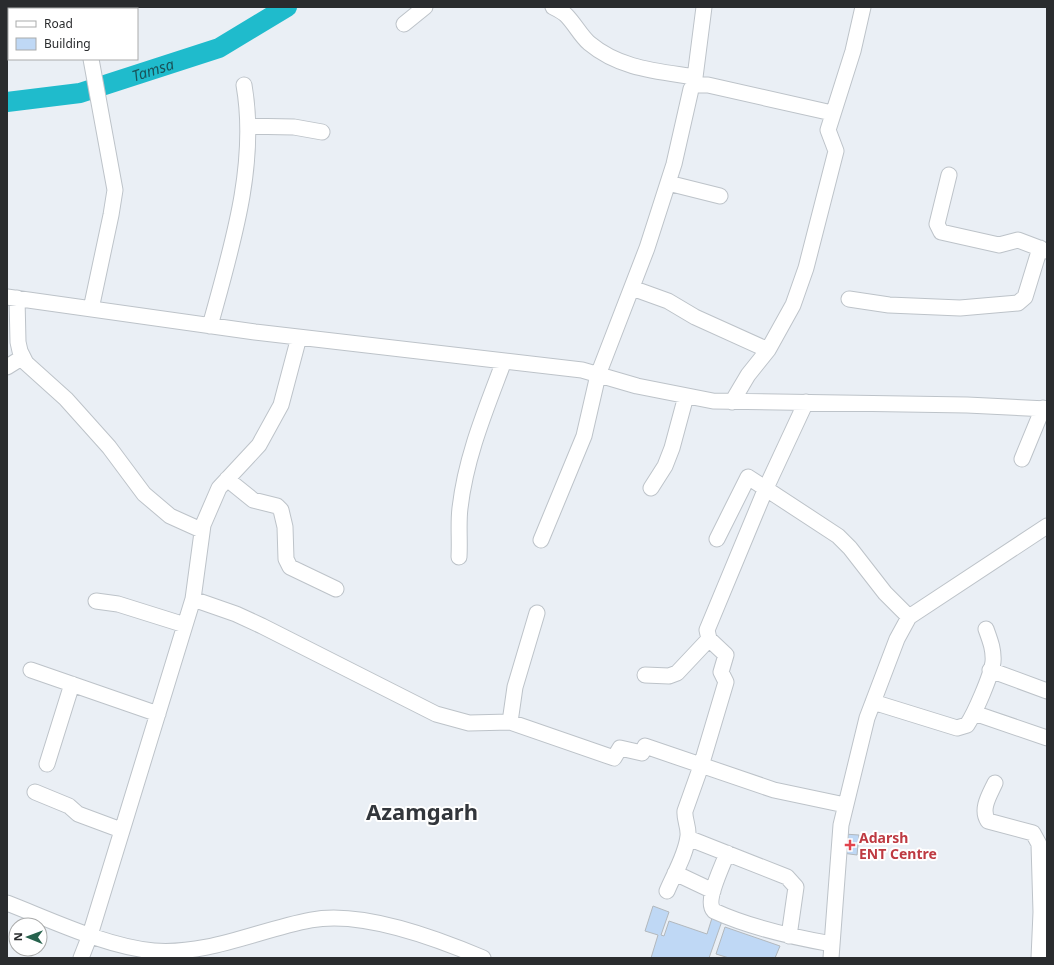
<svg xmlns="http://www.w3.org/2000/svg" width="1054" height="965" font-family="'Noto Sans',sans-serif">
	<rect width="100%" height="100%" fill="#eaeff5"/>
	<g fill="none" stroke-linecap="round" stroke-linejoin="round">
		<path stroke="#1fbbcc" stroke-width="20" id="s1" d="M7,102L80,93L219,48L287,7"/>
	</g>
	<path fill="#bfd8f5" stroke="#b2b8bd" d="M844,834L859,835L857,855L842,853Z
		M653,906L669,912L661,935L664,936L669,921L707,934L712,918L722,921L709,958H651L658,935L645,931Z
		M725,927L780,946L775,958H729L716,954Z"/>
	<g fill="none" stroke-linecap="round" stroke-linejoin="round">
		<defs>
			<path id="minor" d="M81,7L82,9
				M553,7C557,9 563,12 566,15C575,24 580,35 589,43C620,69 657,71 695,77
				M404,24L425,7
				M91,59L115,190L111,215L91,309
				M694,85L704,7
				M248,126L294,127L322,132
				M949,175L937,224L941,232L999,245L1018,240L1047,251
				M668,183L720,196
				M632,288L668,301L695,317L768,350
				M7,297L255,332L582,370L637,386L713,401L967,405L1047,409
				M17,298L18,342L20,351L26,363L66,399L109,447L144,494L170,516L201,530
				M849,299L889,305L960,308L1018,303L1025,297L1040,248
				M210,326C231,249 258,165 244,85
				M7,367L23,357
				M732,402L748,375L768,350L793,305L806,268L836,151L828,130L853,51L863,7
				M1022,459L1043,408
				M227,479L253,500L277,506L281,510L285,527L286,559L290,567L336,589
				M651,488L665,466L672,448L686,396
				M717,539L748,477L838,536L850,548L885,593L909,617
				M541,540L584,436L598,375L647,248L674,164L691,89L694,85H708L832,113
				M459,557C460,540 458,524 460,508C466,456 486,409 504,361
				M193,599L236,614L262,626L436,714L469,723L510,722L614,758L620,748L642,753L645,746L774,790L845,805
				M96,601L118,604L185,625
				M31,670L158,714
				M990,670L1047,691
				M645,675L669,676L677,673L709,639
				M873,702L957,728L967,725C975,713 991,676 993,662C994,650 990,640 986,629
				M974,713L1047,738
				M510,722L515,687L537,613
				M47,764L72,684
				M995,783C990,794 980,809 988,821L1033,833L1039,844L1041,912L1039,958
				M35,792L69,806L78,814L121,830
				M688,838L787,877L796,887L789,936
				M727,853C723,866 704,901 714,911C751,928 792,937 832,944
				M675,873L713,891
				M667,891C674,874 686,855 688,836C689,827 684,819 685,811L701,766L726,682L721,672L726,655L709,639L707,630L766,488L806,402
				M7,903C51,920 107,947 154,951C209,955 258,930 311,920C362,910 436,938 483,958
				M81,958L90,935L193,599L203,525L219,488L259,445L281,405L299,337
				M831,958L841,825L867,718L897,639L909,617L1047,526"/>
		</defs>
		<use href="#minor" stroke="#bdc3c9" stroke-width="17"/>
		<use href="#minor" stroke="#fff" stroke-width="15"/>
	</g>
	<path fill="#e0444e" stroke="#fff" stroke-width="1.5" d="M848 839h4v4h4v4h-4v4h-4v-4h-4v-4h4z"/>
	<g text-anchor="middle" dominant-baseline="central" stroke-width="4" stroke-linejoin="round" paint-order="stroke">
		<g font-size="14" font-weight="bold" fill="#be3a42" stroke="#fff" text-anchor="start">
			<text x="859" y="837">Adarsh<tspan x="859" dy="16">ENT Centre</tspan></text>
		</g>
		<g font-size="15" font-style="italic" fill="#19545b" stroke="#fff">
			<text stroke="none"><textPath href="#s1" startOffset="150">Tamsa</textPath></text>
		</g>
		<g font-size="22" font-weight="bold" fill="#32363b" stroke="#fff">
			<text x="422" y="811">Azamgarh</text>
		</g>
	</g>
	<rect width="1054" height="965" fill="none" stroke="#2a2c2e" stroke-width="16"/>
	<rect x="8" y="8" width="130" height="52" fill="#ffffff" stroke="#aaabab"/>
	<rect x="16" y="21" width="20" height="6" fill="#ffffff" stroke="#aaabab"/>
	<text x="44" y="28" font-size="12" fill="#2a2c2e">Road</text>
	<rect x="16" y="38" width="20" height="12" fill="#bfd8f5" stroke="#aaabab"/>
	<text x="44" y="48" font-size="12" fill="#2a2c2e">Building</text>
	<g transform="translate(28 937) rotate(271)"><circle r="19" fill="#ffffff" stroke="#aaabab"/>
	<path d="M0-3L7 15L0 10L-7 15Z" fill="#26624d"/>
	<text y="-6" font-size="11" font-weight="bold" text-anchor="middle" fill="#2a2c2e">N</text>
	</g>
</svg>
